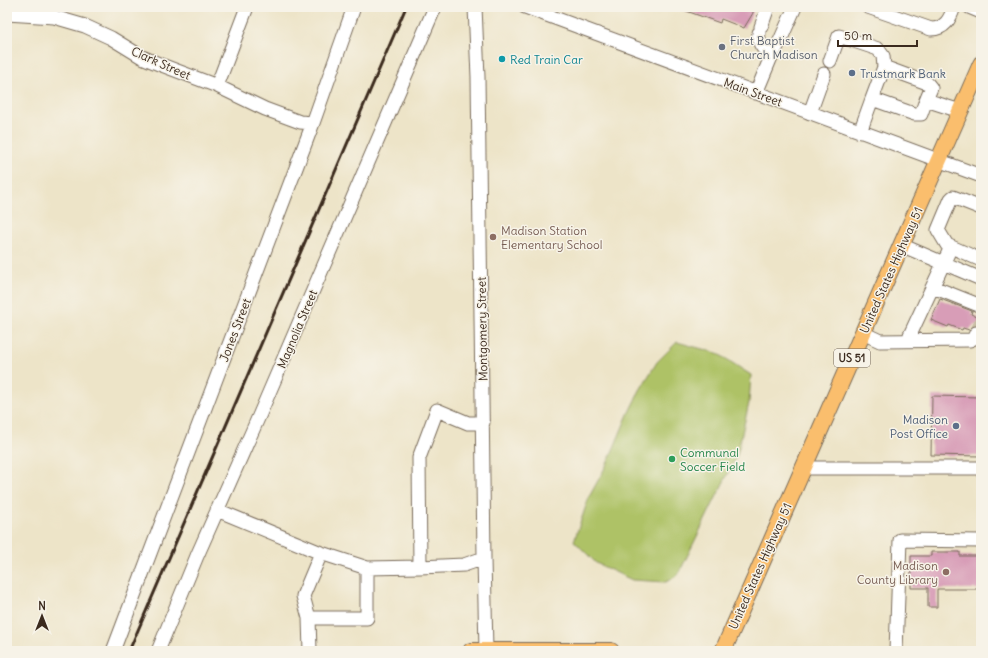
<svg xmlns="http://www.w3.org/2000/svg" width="988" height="658" font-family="Delius,sans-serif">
	<rect width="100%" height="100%" fill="#f7f3e8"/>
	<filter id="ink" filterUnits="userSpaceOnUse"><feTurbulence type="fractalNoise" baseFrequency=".025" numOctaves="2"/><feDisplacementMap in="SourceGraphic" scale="8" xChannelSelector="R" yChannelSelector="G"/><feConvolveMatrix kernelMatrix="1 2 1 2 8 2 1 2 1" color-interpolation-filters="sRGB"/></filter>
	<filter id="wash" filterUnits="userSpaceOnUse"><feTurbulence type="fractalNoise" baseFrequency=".012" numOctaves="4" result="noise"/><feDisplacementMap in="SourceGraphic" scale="16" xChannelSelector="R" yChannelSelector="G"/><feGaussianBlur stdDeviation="0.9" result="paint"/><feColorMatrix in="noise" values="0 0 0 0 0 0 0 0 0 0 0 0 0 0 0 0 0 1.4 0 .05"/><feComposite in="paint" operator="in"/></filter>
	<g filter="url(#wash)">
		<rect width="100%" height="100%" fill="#ede4c8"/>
		<path fill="#aec266" stroke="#747642" d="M677,342L717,353L751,375L749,403L737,455L678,575L666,582L632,580L596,563L574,541L589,497L607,464L629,412L640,390L657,362Z"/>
		<g id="blocks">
			<path fill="#d89db7" d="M678,7H753V13L744,28L721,19L720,23L678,8Z
				M940,299L972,311L971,314L981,319V327L974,325L969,330L963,328L962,330L949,325L948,327L931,320Z
				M932,396L981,397V456L931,455Z
				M931,552H960V556H981V589H937V607H928V588H911V556H931Z"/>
		</g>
	</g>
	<g filter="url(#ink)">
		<use href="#blocks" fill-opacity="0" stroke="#796b5a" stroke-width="1"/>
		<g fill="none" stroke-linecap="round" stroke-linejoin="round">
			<path stroke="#c9bfa6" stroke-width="13" stroke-dasharray="13 6" stroke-linecap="butt" d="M976,333L981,321"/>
			<defs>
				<path id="minor" d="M475,7L478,77L484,558L486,651
					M525,7L981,176
					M868,7L931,29C945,29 950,19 954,7
					M969,7L981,12
					M7,14L54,17L85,26L111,38L142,57L159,64L217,86L265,109L300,122L313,123
					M761,27L768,7
					M759,33C757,44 764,49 771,57
					M830,61L839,36L878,49L883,56L884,67
					M217,86L247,7
					M756,93L771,57L779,43L795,7
					M926,100L921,114H914L872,99L884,67L927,83L931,88L926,100L960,111
					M810,113L824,74
					M860,132L872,99
					M981,208L953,197L951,199L938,230L947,245L981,260
					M901,245L981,279
					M933,287L981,306
					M863,333L880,341L970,340L974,338L976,333
					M910,340V335L951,247
					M803,468H981
					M217,510L321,553L367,568L420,567L464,565L484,558
					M321,553L303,596L309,618H367V568
					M420,567L419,458L437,410L468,423H483
					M309,618L310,651
					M113,651L313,123L354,7
					M158,651L197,556L259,416L435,7
					M896,651L900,540L981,541"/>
				<path id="major" d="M471,651H611
					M723,651L981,64"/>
			</defs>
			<use href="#minor" stroke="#796b5a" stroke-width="15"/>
			<use href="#major" stroke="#796b5a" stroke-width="18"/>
			<use href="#minor" stroke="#fff" stroke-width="13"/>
			<use href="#major" stroke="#fabe6d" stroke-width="16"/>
			<path stroke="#3b2a1e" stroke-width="3" d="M129,651L406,7"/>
		</g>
	</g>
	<circle fill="#6b7280" stroke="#f7f3e8" stroke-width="1.5" cx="722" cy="47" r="4"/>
	<circle fill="#0f9aa8" stroke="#f7f3e8" stroke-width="1.5" cx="502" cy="59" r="4"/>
	<g fill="#5c6f8a" stroke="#f7f3e8" stroke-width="1.5">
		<circle cx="852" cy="73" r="4"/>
		<circle cx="956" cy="426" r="4"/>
	</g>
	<g fill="#8d6e63" stroke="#f7f3e8" stroke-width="1.5">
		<circle cx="493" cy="237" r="4"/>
		<circle cx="946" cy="572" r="4"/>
	</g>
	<circle fill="#2e9e5b" stroke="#f7f3e8" stroke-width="1.5" cx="672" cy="459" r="4"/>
	<g text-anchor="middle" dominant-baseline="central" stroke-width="3" stroke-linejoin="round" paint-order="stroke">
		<rect fill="#f7f3e8" stroke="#73665b" stroke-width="1" x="834" y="349" width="36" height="18" rx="3"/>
		<g font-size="11" font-weight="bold" fill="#3b2a1e">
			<text x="852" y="358">US 51</text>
		</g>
		<g font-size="12" fill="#5b616d" stroke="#f7f3e8" text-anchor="start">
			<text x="730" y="40">First Baptist<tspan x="730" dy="14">Church Madison</tspan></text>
		</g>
		<g font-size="12" fill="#0d838f" stroke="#f7f3e8" text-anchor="start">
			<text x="510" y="59">Red Train Car</text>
		</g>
		<g font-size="12" fill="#3b2a1e" stroke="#f7f3e8">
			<text transform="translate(161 63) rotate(24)">Clark Street</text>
			<text transform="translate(753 92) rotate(20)">Main Street</text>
			<text transform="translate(891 270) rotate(-66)">United States Highway 51</text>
			<text transform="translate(297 329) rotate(-67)">Magnolia Street</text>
			<text transform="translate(482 329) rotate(-91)">Montgomery Street</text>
			<text transform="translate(235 330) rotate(-69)">Jones Street</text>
			<text transform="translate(760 566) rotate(-66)">United States Highway 51</text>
		</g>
		<g font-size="12" fill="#4e5e75" stroke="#f7f3e8" text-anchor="start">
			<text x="860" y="73">Trustmark Bank</text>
			<text x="948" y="419" text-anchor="end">Madison<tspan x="948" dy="14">Post Office</tspan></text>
		</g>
		<g font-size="12" fill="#785e54" stroke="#f7f3e8" text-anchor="start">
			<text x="501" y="230">Madison Station<tspan x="501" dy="14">Elementary School</tspan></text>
			<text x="938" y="565" text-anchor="end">Madison<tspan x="938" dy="14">County Library</tspan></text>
		</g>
		<g font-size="12" fill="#27864d" stroke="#f7f3e8" text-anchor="start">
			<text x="680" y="452">Communal<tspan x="680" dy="14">Soccer Field</tspan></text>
		</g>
	</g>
	<rect width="988" height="658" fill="none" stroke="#f7f3e8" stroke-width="24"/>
	<g transform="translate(42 616)" stroke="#f7f3e8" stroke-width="3" paint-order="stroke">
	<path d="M0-3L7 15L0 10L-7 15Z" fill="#3b2a1e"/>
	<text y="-6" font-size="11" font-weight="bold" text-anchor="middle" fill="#3b2a1e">N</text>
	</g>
	<path d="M838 40v6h79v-6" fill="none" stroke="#3b2a1e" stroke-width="2"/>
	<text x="844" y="40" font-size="12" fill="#3b2a1e" stroke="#f7f3e8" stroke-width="3" paint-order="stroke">50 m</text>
</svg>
